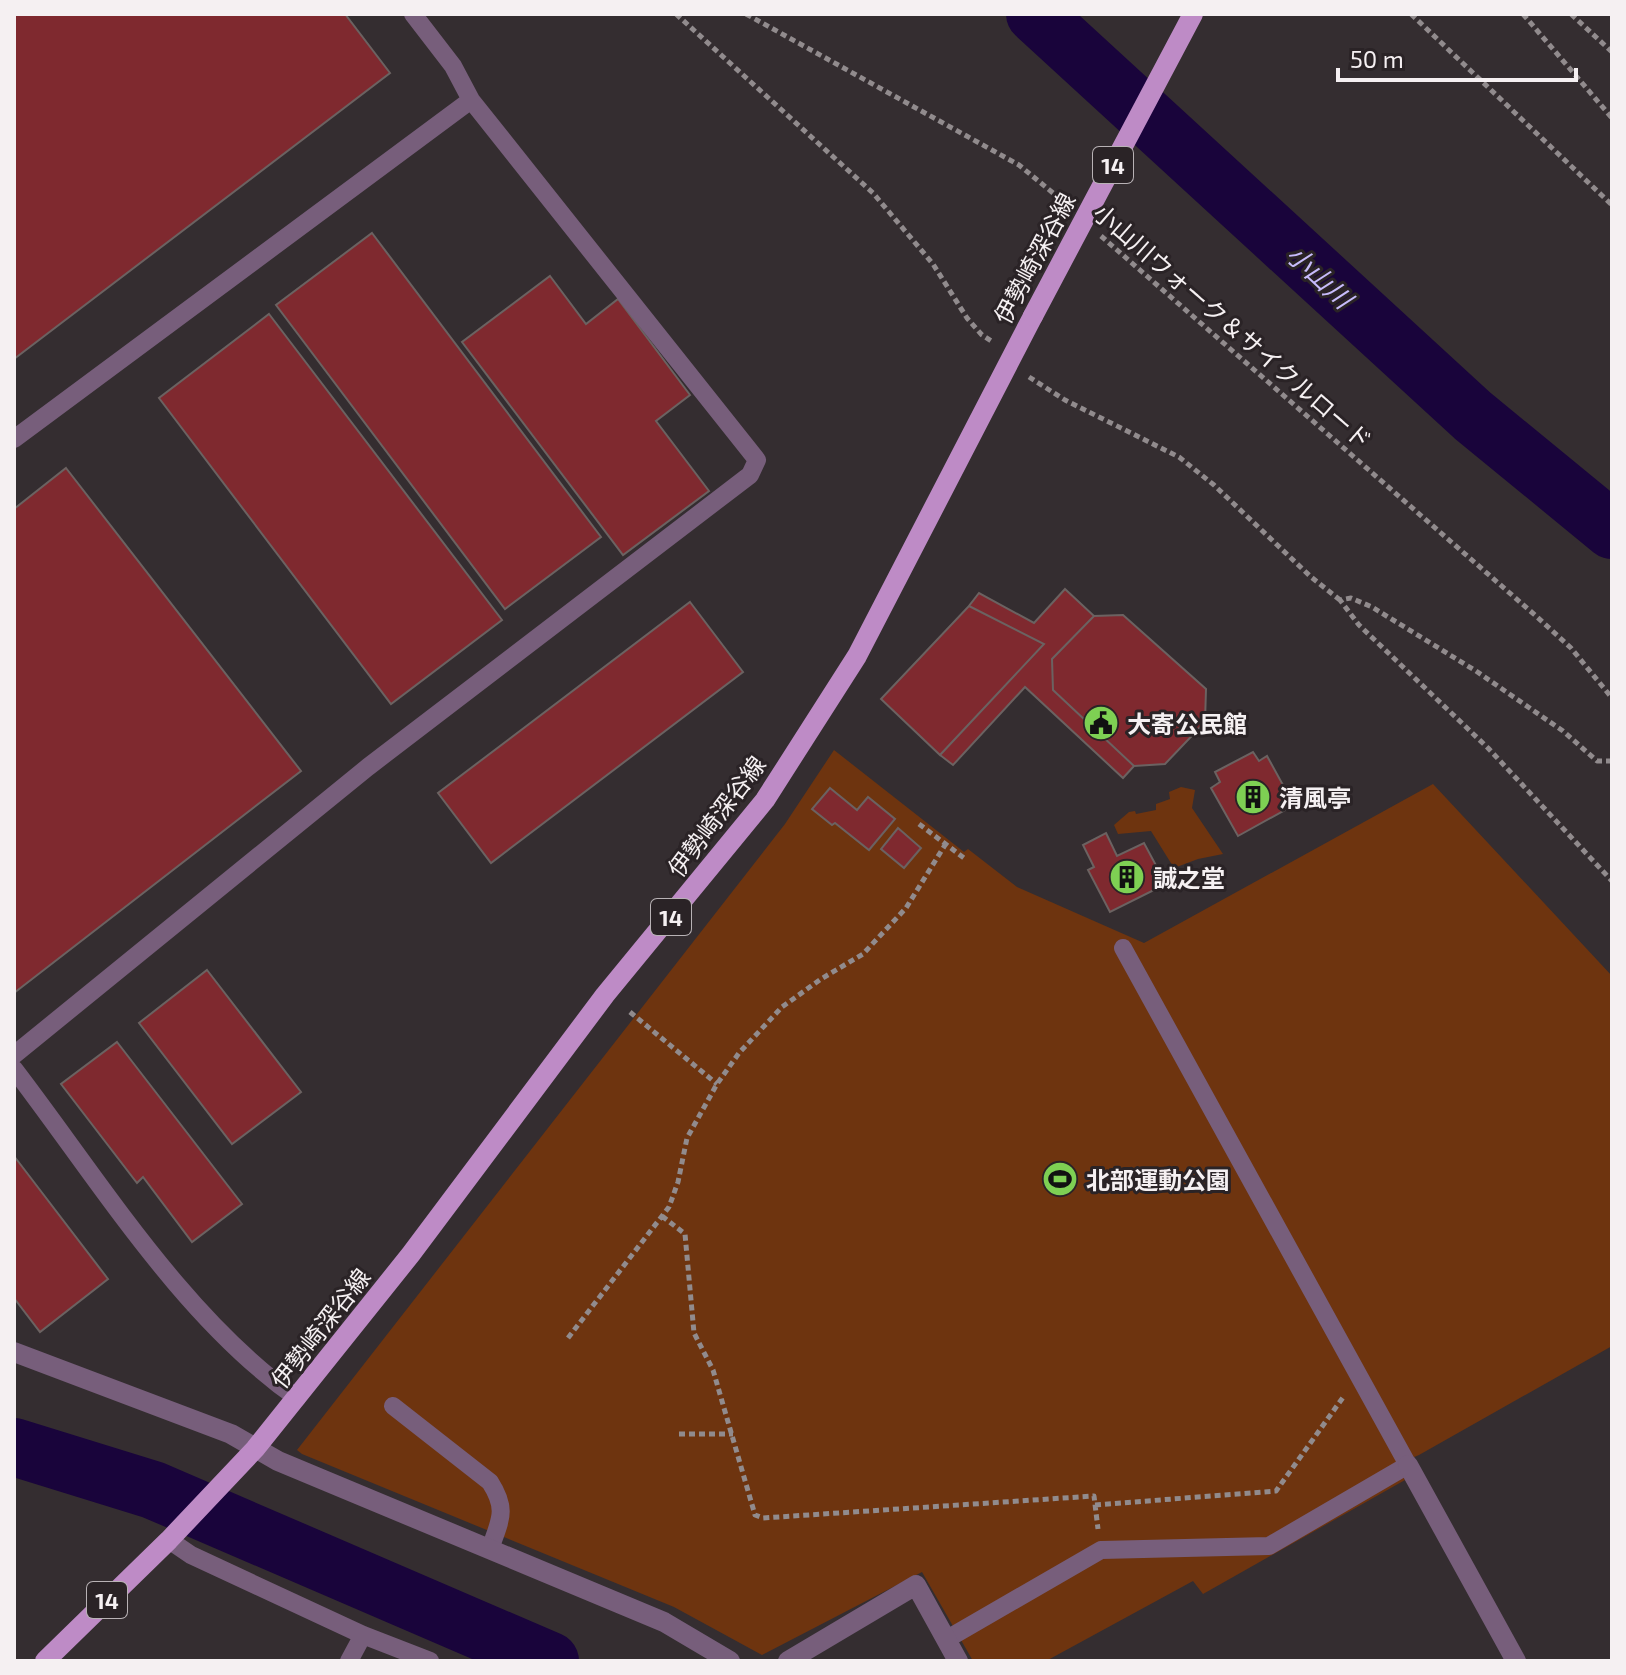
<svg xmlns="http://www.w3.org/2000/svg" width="1626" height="1675" font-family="'Exo 2','Noto Sans JP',sans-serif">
	<rect width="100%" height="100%" fill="#342d30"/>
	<path fill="#6e340f" d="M834,750L964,852L968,849L1017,887L1144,943L1433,784L1612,976V1346L1419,1455L1395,1465L1405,1480L1203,1594L1193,1581L1046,1661H973L922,1572L762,1655L674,1607L302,1454L297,1450L785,824Z
		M1181,787L1195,790L1192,808L1223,854L1198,859L1174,868L1151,831L1118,834L1114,825L1129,812L1135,811L1136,814L1156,810V804L1170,799L1169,792Z"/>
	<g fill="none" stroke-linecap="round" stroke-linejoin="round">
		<path stroke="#19043b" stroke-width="58" d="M1035,14L1473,416L1612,530
			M14,1447L153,1490L550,1661"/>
	</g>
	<path fill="#7f292f" stroke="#6b6261" stroke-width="2" d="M14,14H345L390,73L14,359Z
		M372,233L601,537L505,609L276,305Z
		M550,276L586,324L618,299L690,395L656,421L709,491L623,555L462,342Z
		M269,314L502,620L391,704L159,398Z
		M66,468L301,771L14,993V509Z
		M1065,589L1094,616L1052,659L1053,690L1134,766L1123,778L1025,687L953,765L940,755L1044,644L969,606L979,593L1034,623Z
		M690,602L743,672L491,863L438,793Z
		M969,606L1044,644L940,755L881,699Z
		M1123,615L1206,689L1205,722L1165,764L1134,766L1053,690L1052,659L1094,616Z
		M1253,752L1259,761L1267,756L1294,805L1238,836L1211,788L1220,782L1215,772Z
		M830,788L857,810L868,797L895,819L869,850L835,823L832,825L812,809Z
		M898,828L921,848L904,868L881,849Z
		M1106,833L1117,856L1144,843L1166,884L1110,912L1088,870L1094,867L1083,845Z
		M207,970L301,1092L232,1144L139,1023Z
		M117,1042L242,1204L192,1242L143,1177L137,1183L61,1084Z
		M14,1156L108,1279L40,1332L14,1298Z"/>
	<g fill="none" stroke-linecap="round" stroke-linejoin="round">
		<path stroke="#918b8d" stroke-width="5" stroke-dasharray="6 4" stroke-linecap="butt" d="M676,14L873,193L933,264L967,318L982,335L993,342
			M746,14L1019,165L1064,202
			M1411,14L1612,205
			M1523,14L1612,118
			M1571,14L1612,52
			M1101,236L1536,616L1571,648L1612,698
			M1029,377L1065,400L1179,457L1214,485L1311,577L1340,600
			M1612,761H1597L1563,731L1476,671L1372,607L1351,598L1340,600L1359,625L1488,748L1612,881
			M919,824L964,858
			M630,1012L717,1084
			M662,1216L685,1234L694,1333L713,1370L755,1515L763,1518L1094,1496L1098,1529
			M568,1338L669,1207L678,1182L687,1138L717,1084L739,1053L782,1007L821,979L863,954L906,908L945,845
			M679,1434H733
			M1095,1505L1276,1491L1344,1396"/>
		<path stroke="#775e7b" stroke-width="18" d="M14,439L471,100
			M14,1055L368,767L750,475L757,460L471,100L453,66L413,14
			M14,1069C99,1180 183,1318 297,1398
			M393,1406L490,1482C508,1510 500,1520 490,1549
			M169,1540L191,1555L363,1635L430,1661
			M947,1639L1101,1550L1269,1546L1408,1465L1123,948
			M349,1661L363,1635"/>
		<path stroke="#775e7b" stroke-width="20" d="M14,1352L231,1434L278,1461L664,1622L730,1661
			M1408,1465L1516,1661
			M788,1661L916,1585L958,1661"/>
		<path stroke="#be8bc6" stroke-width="20" d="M45,1661L169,1540L255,1449L411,1254L605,995L765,800L857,656L1033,316"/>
		<path stroke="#be8bc6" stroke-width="20" d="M1033,316L1193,14"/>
	</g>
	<defs>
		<symbol id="civic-disc" viewBox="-11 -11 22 22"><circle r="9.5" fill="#7ed053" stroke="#2a2326"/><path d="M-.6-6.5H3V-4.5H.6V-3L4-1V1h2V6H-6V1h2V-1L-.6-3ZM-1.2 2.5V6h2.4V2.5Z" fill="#111"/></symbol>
		<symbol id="building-disc" viewBox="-11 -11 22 22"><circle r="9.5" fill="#7ed053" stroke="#2a2326"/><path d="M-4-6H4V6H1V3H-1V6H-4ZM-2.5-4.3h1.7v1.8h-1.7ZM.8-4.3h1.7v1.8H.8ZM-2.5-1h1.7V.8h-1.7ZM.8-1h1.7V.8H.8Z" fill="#111"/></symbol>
		<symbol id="stadium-disc" viewBox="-11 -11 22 22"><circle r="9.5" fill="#7ed053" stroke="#2a2326"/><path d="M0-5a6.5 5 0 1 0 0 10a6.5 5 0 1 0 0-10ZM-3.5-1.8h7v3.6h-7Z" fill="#111"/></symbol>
	</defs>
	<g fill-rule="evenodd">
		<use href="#civic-disc" x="1081" y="703" width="40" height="40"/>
		<use href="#building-disc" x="1233" y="777" width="40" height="40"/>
		<use href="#building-disc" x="1107" y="857" width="40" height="40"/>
		<use href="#stadium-disc" x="1040" y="1159" width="40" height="40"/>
	</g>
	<g text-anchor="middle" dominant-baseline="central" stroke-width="6" stroke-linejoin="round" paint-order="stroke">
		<g fill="#2a2326" stroke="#b8b2b5" stroke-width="2">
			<rect x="1093" y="147" width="40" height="36" rx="6"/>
			<rect x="651" y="899" width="40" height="36" rx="6"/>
			<rect x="87" y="1582" width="40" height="36" rx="6"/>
		</g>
		<g font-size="22" font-weight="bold" fill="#f5f0f2">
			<text x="1113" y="165">14</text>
			<text x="671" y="917">14</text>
			<text x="107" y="1600">14</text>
		</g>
		<g font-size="24" fill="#f5f0f2" stroke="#2a2326">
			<text transform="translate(1034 258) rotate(-62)">伊勢崎深谷線</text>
			<text transform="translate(1233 326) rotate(41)">小山川ウォーク＆サイクルロード</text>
			<text transform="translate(716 816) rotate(-53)">伊勢崎深谷線</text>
			<text transform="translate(320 1328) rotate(-52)">伊勢崎深谷線</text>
		</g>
		<g font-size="24" font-weight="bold" fill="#f5f0f2" stroke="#2a2326" text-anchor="start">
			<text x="1127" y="723">大寄公民館</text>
			<text x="1279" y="797">清風亭</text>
			<text x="1153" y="877">誠之堂</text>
			<text x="1086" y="1179">北部運動公園</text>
		</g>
		<g font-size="26" font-style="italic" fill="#c7bbfb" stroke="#2a2326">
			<text transform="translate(1320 276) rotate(43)">小山川</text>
		</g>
	</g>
	<rect width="1626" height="1675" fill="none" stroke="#f5f0f2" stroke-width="32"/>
	<path d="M1338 68v12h238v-12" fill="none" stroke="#f5f0f2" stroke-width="4"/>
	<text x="1350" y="68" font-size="24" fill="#f5f0f2" stroke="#2a2326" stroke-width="6" paint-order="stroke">50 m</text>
</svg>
